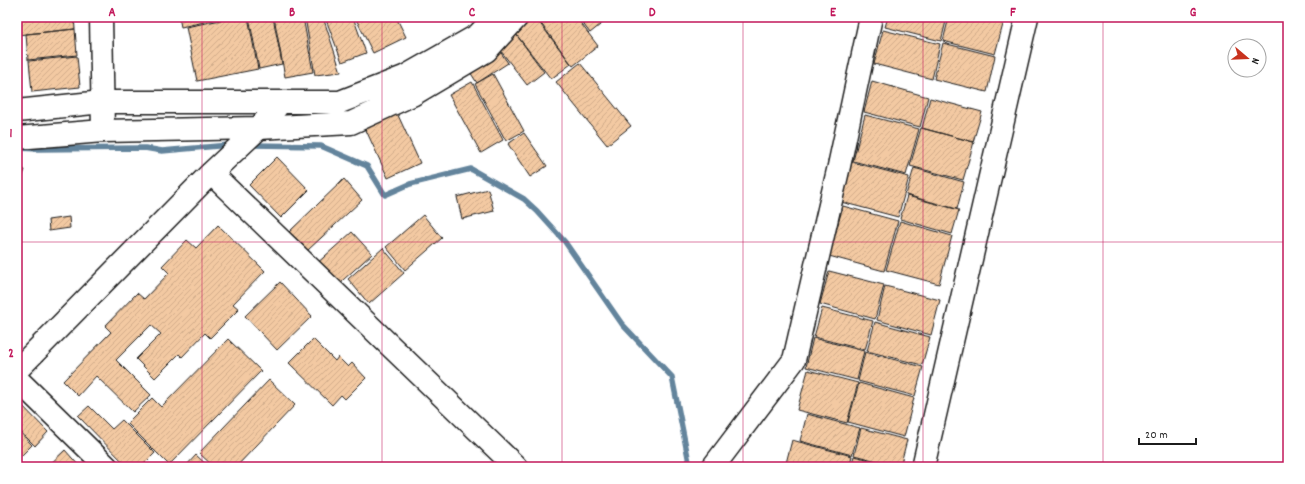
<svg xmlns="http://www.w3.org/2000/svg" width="1305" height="484" font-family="Dekko,sans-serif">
	<defs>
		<pattern id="building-hatch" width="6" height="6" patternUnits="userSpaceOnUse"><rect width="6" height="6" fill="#f3c9a2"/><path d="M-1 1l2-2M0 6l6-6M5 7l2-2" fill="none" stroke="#d0ac8b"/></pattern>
	</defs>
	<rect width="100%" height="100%" fill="#fff"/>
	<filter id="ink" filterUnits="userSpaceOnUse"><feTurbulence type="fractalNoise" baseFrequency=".025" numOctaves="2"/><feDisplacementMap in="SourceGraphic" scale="8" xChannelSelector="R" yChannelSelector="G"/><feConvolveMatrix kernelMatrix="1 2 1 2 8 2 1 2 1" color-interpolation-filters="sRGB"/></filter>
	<g filter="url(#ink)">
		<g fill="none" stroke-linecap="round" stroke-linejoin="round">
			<path stroke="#63849c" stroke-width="5.5" d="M251,145L321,146L367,166L385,195L410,184L471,169L524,199L537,211L565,242L622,324L672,377L690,467
				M18,148L38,149L145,148L162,151L229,145"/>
		</g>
		<path fill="url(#building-hatch)" stroke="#1c1c1c" d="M17,17H74L75,29L17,35Z
			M179,17H228L181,27Z
			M236,17H248L258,69L197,81L186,27Z
			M249,17H273L282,64L259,69Z
			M274,17H303L313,72L285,77Z
			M305,17H323L341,72L315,75Z
			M325,17H353L366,53L342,62Z
			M355,17H396L406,37L373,53Z
			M528,17H535L571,64L551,79L512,29Z
			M536,17H576L598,46L573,66Z
			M578,17H610L590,33Z
			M888,17H947L941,41L885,27Z
			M949,17H1005L995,54L943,41Z
			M75,29L77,55L28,60L26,34Z
			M883,30L940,44L932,79L874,64Z
			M515,33L544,72L527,85L497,46Z
			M943,43L995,56L987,92L934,79Z
			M497,47L508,63L477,83L467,67Z
			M77,56L80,87L32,92L29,61Z
			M17,58H19L22,89L17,90Z
			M580,63L631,126L607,145L556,82Z
			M493,74L524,131L506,141L475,84Z
			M872,81L928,97L920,127L864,112Z
			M472,82L503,140L481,153L449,95Z
			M930,98L982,112L973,142L922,128Z
			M397,113L420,163L388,178L365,128Z
			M865,115L919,129L906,175L853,161Z
			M921,128L974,142L963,180L910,166Z
			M524,133L547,166L530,177L508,144Z
			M277,157L309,190L281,218L249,185Z
			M852,162L909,177L898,217L841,202Z
			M17,167L25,170L17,190Z
			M914,168L964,182L957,209L906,195Z
			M344,179L362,200L308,250L289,232Z
			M488,189L494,211L462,219L457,197Z
			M907,196L959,210L952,234L900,219Z
			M843,206L898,221L884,271L829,256Z
			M423,215L442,238L405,270L386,247Z
			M69,217L70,228L49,231L48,220Z
			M900,221L952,236L939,284L886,270Z
			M218,225L265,271L233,304L239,309L210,338L205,333L182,357L179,354L155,378L136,359L161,334L151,325L116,360L151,395L133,412L96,376L78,396L63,381L111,332L105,326L137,293L144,299L169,273L162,266L187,240L196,248Z
			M352,232L372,254L334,288L315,265Z
			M383,248L404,273L369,304L348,279Z
			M829,271L884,285L875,319L820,304Z
			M280,282L312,316L277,350L245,316Z
			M885,286L940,300L931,335L877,320Z
			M822,308L873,321L865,350L814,337Z
			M875,322L930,337L922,365L867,351Z
			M813,338L864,351L857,380L806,367Z
			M228,339L261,371L169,465L127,423L152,398L161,407Z
			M313,339L335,361L338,357L348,367L352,363L366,378L345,399L341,395L332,405L289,363Z
			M865,352L923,367L915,396L858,381Z
			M808,370L858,383L847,423L797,410Z
			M269,380L295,405L236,467H214L199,453Z
			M859,383L914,398L904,437L848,422Z
			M17,400L48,432L35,446L17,428Z
			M89,406L112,429L122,420L155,453L141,467H128L78,416Z
			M807,414L860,428L852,455L800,441Z
			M861,428L907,440L900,467L854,455Z
			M17,429L32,445L19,458L17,456Z
			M792,440L852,456L849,467H785Z
			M65,450L80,467H47Z
			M196,455L209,467H185Z
			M854,456L896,467H851Z"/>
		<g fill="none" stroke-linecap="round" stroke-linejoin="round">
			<defs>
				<path id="minor" d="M101,17L103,131
					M211,173L516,467
					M17,370L211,173L259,128L280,103
					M17,379L107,467
					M713,467L794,360L839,166L871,17
					M923,467L1027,17"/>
				<path id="major" d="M17,111L102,102H340L404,77L478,35L495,17
					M17,138L103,131L259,128L351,123L412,95L486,51L517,17"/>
			</defs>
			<use href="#minor" stroke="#1c1c1c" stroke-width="25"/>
			<use href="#major" stroke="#1c1c1c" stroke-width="25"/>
			<use href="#minor" stroke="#fff" stroke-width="22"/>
			<use href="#major" stroke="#fff" stroke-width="22"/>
		</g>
	</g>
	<path fill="none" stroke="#c2185b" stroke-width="1" stroke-opacity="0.55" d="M202,17V467M382,17V467M562,17V467M743,17V467M923,17V467M1103,17V467M17,242H1288"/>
	<rect width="1305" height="484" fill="none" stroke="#fff" stroke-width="44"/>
	<g transform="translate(1247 58) rotate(109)"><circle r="19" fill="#ffffff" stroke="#a4a4a4"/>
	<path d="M0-3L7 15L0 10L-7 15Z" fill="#c8321e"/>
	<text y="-6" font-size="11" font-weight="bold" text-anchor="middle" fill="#1c1c1c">N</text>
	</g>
	<path d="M1139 438v6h57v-6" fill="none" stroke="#1c1c1c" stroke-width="2"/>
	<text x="1145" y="438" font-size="12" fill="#1c1c1c" stroke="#ffffff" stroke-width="3" paint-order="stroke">20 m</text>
	<rect x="22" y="22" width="1261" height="440" fill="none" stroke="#c2185b" stroke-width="1.5"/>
	<g font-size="13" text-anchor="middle" font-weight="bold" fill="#c2185b">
		<text x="112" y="16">A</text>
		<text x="292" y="16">B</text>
		<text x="472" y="16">C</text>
		<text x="652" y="16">D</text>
		<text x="833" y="16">E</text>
		<text x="1013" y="16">F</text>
		<text x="1193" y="16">G</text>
		<text x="11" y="137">1</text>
		<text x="11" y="357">2</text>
	</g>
</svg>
